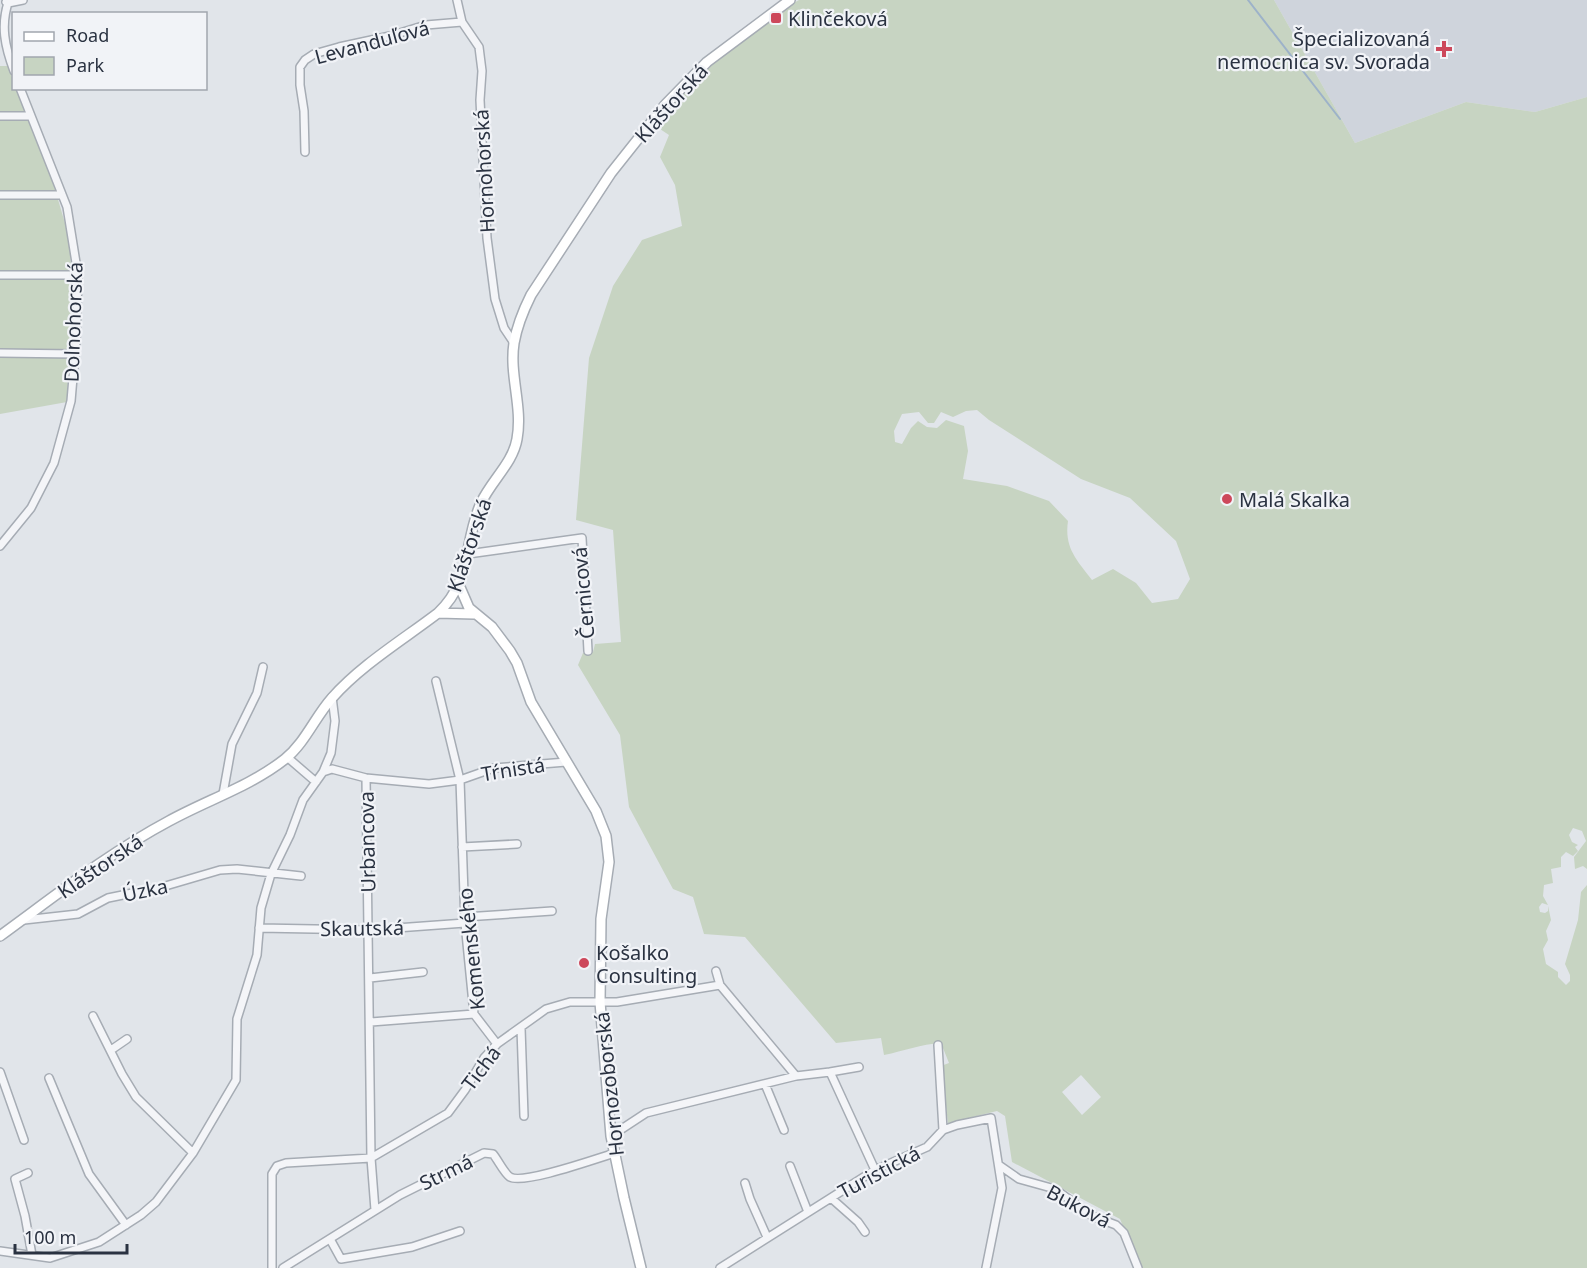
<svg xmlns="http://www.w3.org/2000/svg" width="1587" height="1268" font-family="'Noto Sans',sans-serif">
	<rect width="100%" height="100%" fill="#e1e5ea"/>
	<path fill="#cfd4dc" d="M1274,0H1587V97L1535,112L1466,102L1355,143Z"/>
	<path fill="#c7d4c2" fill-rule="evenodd" d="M799,0H1274L1355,143L1466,102L1535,112L1587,97V869L1583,866L1575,869L1574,857L1586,841L1582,831L1573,828L1569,835L1572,842L1578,845L1575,847L1578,851L1573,856L1566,852L1561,857V867L1551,869L1553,883L1544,885L1543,896L1548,905L1542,903L1539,907L1540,912L1545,913L1548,911V906L1551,920L1546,931L1548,940L1543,949L1546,964L1558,972V977L1566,985L1570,981V975L1565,964L1578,920L1581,892L1587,885V1268H1140L1120,1219L1012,1162L1005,1116L997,1111L948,1123L941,1066L949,1063L941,1043C921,1044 904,1051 884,1055L881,1038L836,1043L745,937L704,934L693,897L673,889L629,807L620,735L578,665L583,653L593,652L595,644L621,642L613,530L576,520L589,358L613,286L642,240L682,226L675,185L660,157L669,135L654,125L689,83L760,22ZM977,410L989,420L1081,479L1130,498L1176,541L1190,579L1178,599L1152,603L1136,583L1113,569L1092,580C1077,560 1064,548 1068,521L1049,501L1007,486L963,479L968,451L964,426L946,420L937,428L927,427L918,421L911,428L902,444L895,442L894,431L902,414L919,412L928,423H934L941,412L953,417L966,411ZM1081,1075L1101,1097L1082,1115L1062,1092Z
		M0,66H8L13,80L14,88L17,89L52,179L69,237L72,281L67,402L0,414Z"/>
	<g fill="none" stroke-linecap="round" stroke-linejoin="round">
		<path stroke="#9db2c9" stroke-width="2" d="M1248,0L1340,119"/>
		<defs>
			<path id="street" d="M9,0C0,25 5,47 14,71
				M457,0L462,22L479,47L482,71L480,100L487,238L495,299L504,328L514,343
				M6,2L8,3L23,0
				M0,116H30
				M305,152L304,111L300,85V67L305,60L314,54L339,47L390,36L426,25L462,22
				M0,195H62
				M0,275H78
				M0,353L75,354
				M0,546L31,508L54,463L71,401L76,342L78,275L67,207L20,88
				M468,554L582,538L588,651
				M436,681L460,780L465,923L474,1014L497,1044
				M287,757L316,782
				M323,772L332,769L366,778L429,784L460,780L494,768L566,762
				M366,778L371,1158L375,1210
				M223,794L232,744L257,693L263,667
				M462,847L517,844
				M465,917L552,911
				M24,920L78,914L108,898L162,887L220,870L237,869L301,876
				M259,928L369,930L465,923
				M716,971L720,985
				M370,978L423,972
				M93,1016L122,1074L136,1097L193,1153
				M371,1022L474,1014
				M521,1028L524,1116
				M938,1045L943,1130
				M111,1050L127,1039
				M0,1072L24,1140
				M830,1072L859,1067
				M49,1078L89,1174L126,1225
				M765,1084L784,1130
				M611,1136L646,1113L796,1076L830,1072L875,1170
				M999,1165L1019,1179L1055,1189L1092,1216L1116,1225L1124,1233L1138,1268
				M790,1166L808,1212
				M28,1173L15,1179L25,1216L32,1255
				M745,1183L750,1199L767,1237
				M831,1198L858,1222L865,1232
				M330,1239L341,1259L412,1247L460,1231
				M0,1251L50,1258L99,1242L141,1215L156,1202L193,1153L236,1080L237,1019L257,955L261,908L271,874L290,835L303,800L323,772L331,753L335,721L332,697
				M272,1268V1174L277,1166L286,1163L371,1158L448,1113L465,1090L484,1058L497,1044L546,1009L570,1002H617L720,985L796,1076
				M283,1268L400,1195L484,1153L493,1154C498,1160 504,1173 510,1177C523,1185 598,1158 615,1153
				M720,1268L875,1170L927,1147L943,1130L957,1125L991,1118L1002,1188L986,1268"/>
			<path id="secondary" d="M459,585L469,608L492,627L510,651L517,663L531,702L596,811L606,836L609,862L601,919L600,1002L611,1136L624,1198L641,1268
				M438,613L474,614
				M0,936C55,896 109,853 169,821C207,800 251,786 285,759C305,743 315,717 332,698C361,665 404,639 438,613C473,580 463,543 481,503C491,481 513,463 517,439C523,407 509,375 514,343C517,326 524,309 531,295L611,173L665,105L707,62L790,0"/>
		</defs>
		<use href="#street" stroke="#a6acb4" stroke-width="10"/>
		<use href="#secondary" stroke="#a6acb4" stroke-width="12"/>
		<use href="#street" stroke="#f4f5f8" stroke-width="7"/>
		<use href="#secondary" stroke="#fff" stroke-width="9"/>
	</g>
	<g fill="#cd485b" stroke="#f1f3f7" stroke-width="2">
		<rect x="770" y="12" width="12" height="12" rx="3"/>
		<path d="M1441 40h6v6h6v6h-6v6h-6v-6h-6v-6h6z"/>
		<circle cx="1227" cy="499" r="6"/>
		<circle cx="584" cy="963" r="6"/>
	</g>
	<g text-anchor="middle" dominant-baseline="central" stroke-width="4.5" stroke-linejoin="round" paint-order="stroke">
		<g font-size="20" fill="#2a3241" stroke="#f1f3f7" text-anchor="start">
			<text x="788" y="18">Klinčeková</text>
			<text x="1430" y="38" text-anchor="end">Špecializovaná<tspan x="1430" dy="23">nemocnica sv. Svorada</tspan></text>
			<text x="1239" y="499">Malá Skalka</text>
			<text x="596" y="952">Košalko<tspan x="596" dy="23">Consulting</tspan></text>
		</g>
		<g font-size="20" fill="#2a3241" stroke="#f1f3f7">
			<text transform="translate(372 42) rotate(-15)">Levanduľová</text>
			<text transform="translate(671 103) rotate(-48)">Kláštorská</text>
			<text transform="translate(484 171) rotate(-93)">Hornohorská</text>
			<text transform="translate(73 322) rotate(-88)">Dolnohorská</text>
			<text transform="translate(469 545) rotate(-71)">Kláštorská</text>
			<text transform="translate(583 593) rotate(-95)">Černicová</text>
			<text transform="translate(513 769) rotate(-9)">Tŕnistá</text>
			<text transform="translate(367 842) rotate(-91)">Urbancova</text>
			<text transform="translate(100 866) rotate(-34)">Kláštorská</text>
			<text transform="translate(145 890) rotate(-12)">Úzka</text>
			<text transform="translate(362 928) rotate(-1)">Skautská</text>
			<text transform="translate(471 949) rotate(-96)">Komenského</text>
			<text transform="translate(481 1068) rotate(-53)">Tichá</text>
			<text transform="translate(609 1084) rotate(-96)">Hornozoborská</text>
			<text transform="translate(446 1172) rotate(-26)">Strmá</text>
			<text transform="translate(879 1172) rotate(-28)">Turistická</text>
			<text transform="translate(1079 1206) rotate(28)">Buková</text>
		</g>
	</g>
	<rect x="12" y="12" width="195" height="78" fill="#f1f3f7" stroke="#a1a6ae" stroke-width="1.5"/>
	<rect x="24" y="32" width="30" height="9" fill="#ffffff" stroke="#a1a6ae" stroke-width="1.5"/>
	<text x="66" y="42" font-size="18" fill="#2a3241">Road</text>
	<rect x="24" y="57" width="30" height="18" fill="#c7d4c2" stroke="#a1a6ae" stroke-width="1.5"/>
	<text x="66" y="72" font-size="18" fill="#2a3241">Park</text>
	<path d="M15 1244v9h112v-9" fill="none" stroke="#2a3241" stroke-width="3"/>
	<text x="24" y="1244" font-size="18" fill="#2a3241" stroke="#f1f3f7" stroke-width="4.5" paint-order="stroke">100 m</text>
</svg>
